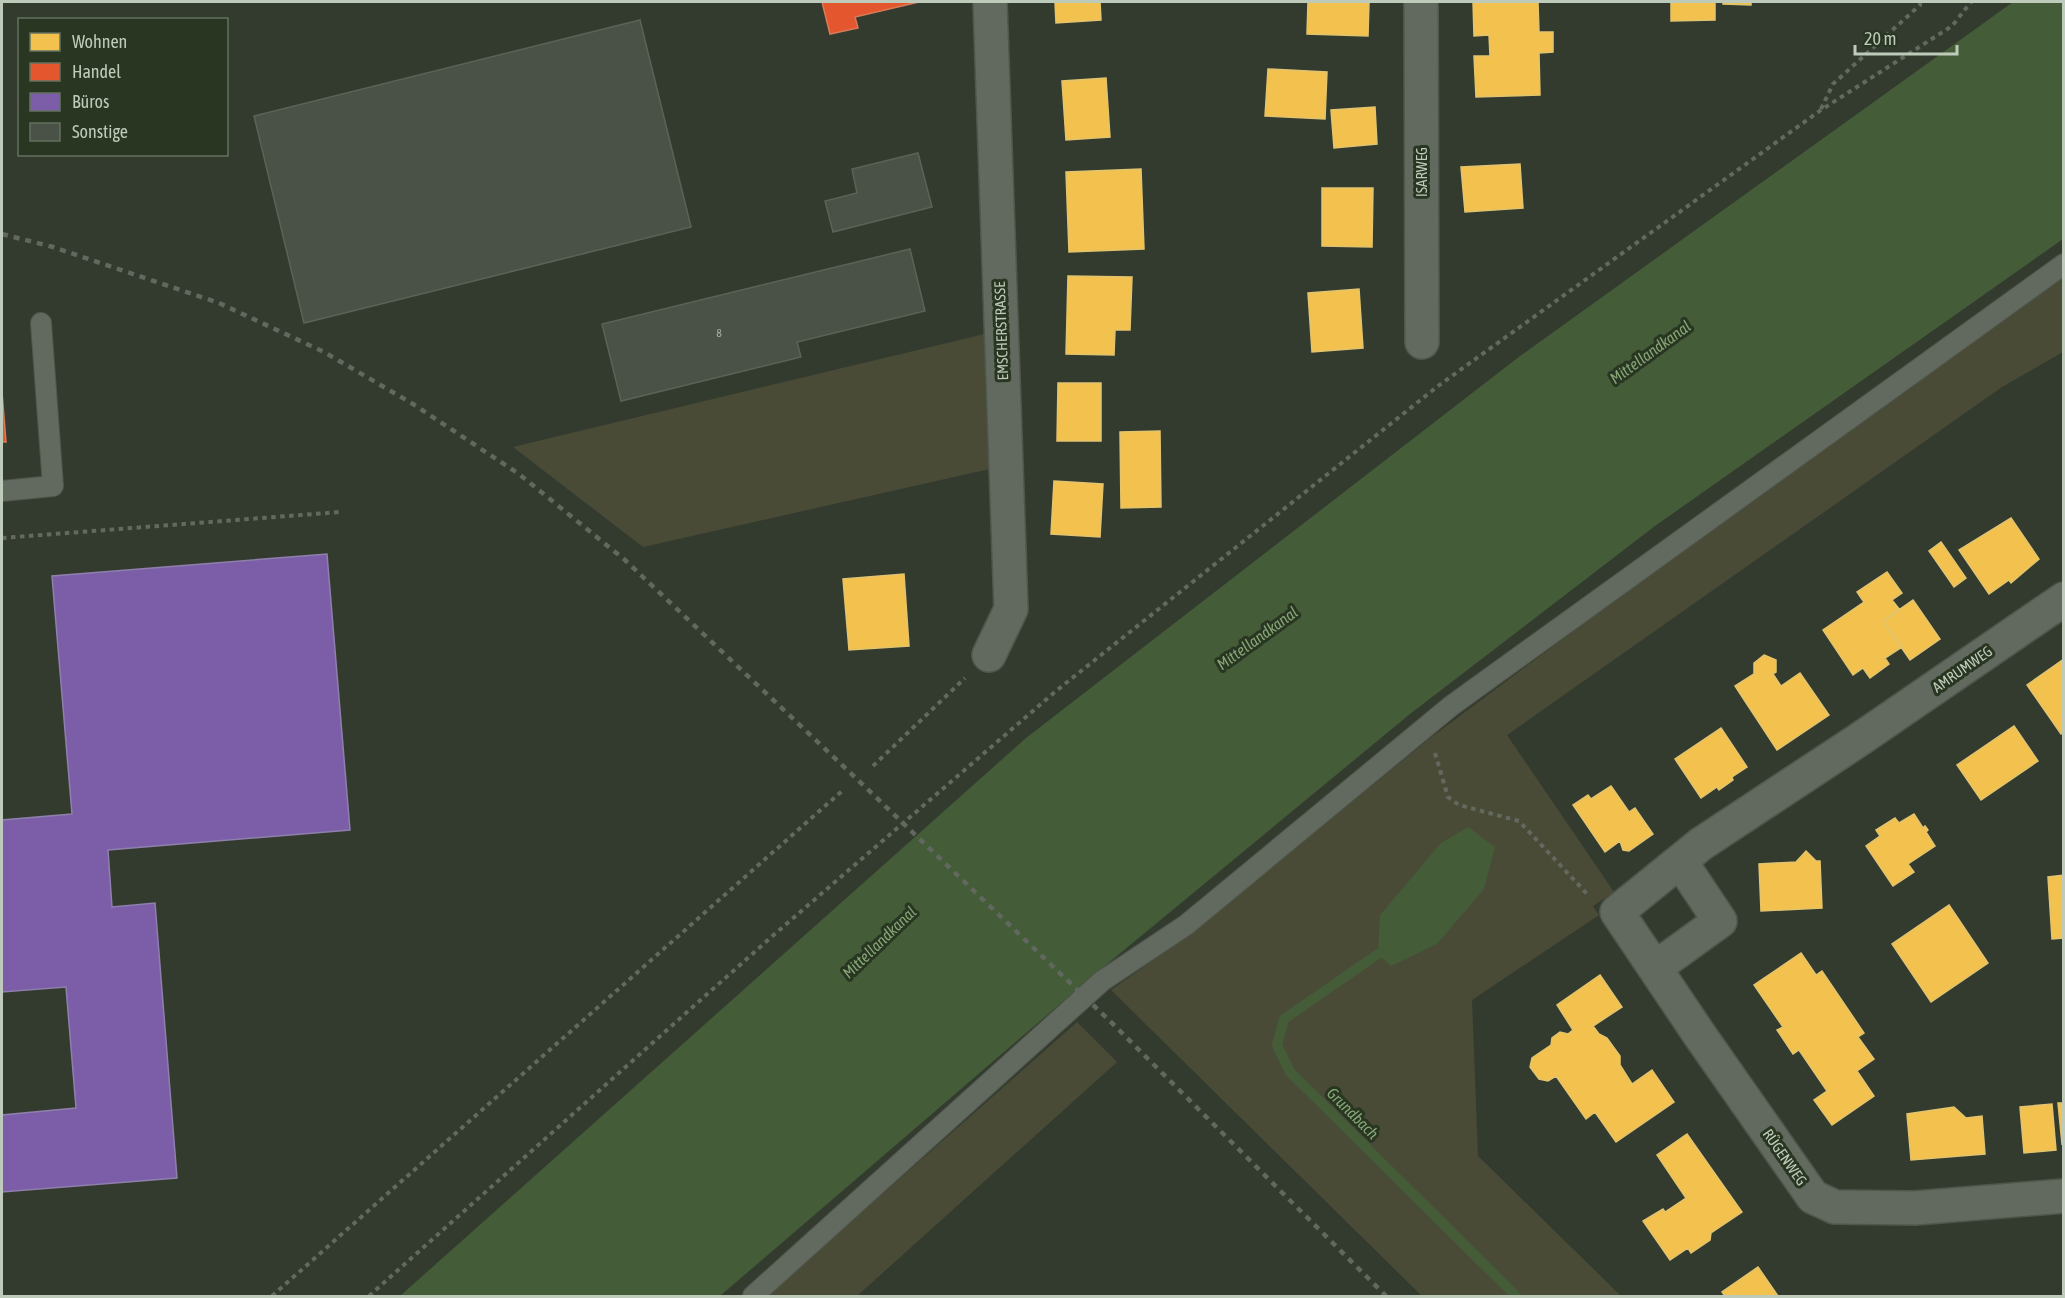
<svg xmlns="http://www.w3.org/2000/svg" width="2065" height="1298" font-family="'Asap Condensed',sans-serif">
	<rect width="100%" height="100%" fill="#333b2f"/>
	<path fill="#4a4b37" d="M2063,277V352L2002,387L1507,735L1614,892L1593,906L1599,915L1472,1000L1478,1156L1621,1296H1422L1111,990L1193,932L1429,739L1776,480Z
		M993,332L994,468L643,547L513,447Z
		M1077,1022L1117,1062L857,1296H767Z"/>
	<path fill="#445c38" d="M2013,2H2063V239L1655,526L1410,714L1089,979L720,1296H400L1026,738L1520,356Z
		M1468,827L1495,847L1484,889L1437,944L1391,966L1378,954L1380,915L1441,843Z"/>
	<path fill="#f2c14e" stroke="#e3c46e" stroke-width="1.5" d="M1055,2H1100L1101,20L1056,23Z
		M1308,2H1369L1368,36L1307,34Z
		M1473,2H1538L1539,32H1553V52L1539,53L1540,95L1476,97L1474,56H1490L1489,35L1474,36Z
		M1671,2H1715V20L1671,21Z
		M1723,2H1751V5L1723,4Z
		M1268,69L1327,72L1325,119L1265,116Z
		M1106,78L1110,137L1066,140L1062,81Z
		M1375,107L1377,144L1334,148L1331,110Z
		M1520,164L1523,208L1465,212L1461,167Z
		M1141,169L1144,249L1069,252L1066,172Z
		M1322,188H1373L1372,247L1322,246Z
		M1068,276L1132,277L1130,330H1115L1114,355L1066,354Z
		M1359,289L1363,348L1312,352L1308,293Z
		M1058,383H1101V441H1057Z
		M1160,431L1161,507L1121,508L1120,432Z
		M1054,481L1103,484L1100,537L1051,534Z
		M2011,518L2039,559L2011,583L2009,580L1989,594L1959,550Z
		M1941,542L1966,578L1954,587L1929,551Z
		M1887,572L1902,593L1892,600L1900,610L1883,621L1902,647L1885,658L1889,664L1870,678L1863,668L1853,675L1823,630L1864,602L1857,592Z
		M904,574L909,646L849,650L843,579Z
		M1913,600L1940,639L1910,660L1883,621Z
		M1764,655L1776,660V672L1773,674L1781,686L1800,673L1829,715L1777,750L1735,686L1754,674V663Z
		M2064,659V732L2061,734L2027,685Z
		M2014,726L2038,761L1981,800L1957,765Z
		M1721,728L1747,767L1732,777L1733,780L1719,790L1717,787L1701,798L1675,759Z
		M1611,786L1629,812L1635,808L1653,834L1629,851L1623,850L1620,841L1605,852L1573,805L1588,795L1591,799Z
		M1914,814L1923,828L1925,826L1928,830L1926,832L1935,846L1908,864L1914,872L1893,886L1866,846L1880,836L1876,830L1895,818L1899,823Z
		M1806,851L1816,861H1820L1822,908L1761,911L1759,864L1796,862Z
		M2064,875V938L2052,939L2048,877Z
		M1949,905L1988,963L1931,1002L1892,944Z
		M1801,953L1816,975L1822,971L1864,1033L1858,1037L1874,1059L1857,1071L1874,1096L1832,1125L1814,1100L1827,1091L1799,1050L1793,1054L1777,1030L1783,1027L1754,985Z
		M1600,975L1622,1007L1593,1026L1599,1034L1607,1038L1620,1056V1065L1632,1084L1652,1070L1674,1102L1616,1142L1595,1112L1586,1119L1556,1076L1548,1081L1539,1079L1530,1067L1532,1058L1551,1045L1552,1038L1560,1032L1568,1034L1573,1030L1557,1005Z
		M2058,1103H2064V1143L2062,1144Z
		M2052,1104L2056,1150L2024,1153L2020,1107Z
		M1954,1107L1966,1118L1982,1116L1985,1154L1911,1160L1907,1114Z
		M1687,1134L1742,1212L1711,1233L1710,1240L1691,1253L1688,1248L1670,1260L1643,1221L1663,1209L1665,1212L1686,1198L1657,1155Z
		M1758,1267L1778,1296H1725L1722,1292Z"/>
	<path fill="#e4572e" stroke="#d97a58" stroke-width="1.5" d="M822,2H919L855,17L858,28L830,34Z
		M2,392L6,442H2Z"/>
	<path fill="#7b5ea7" stroke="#8f7fad" stroke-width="1.5" d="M327,554L350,830L108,850L112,907L155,903L177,1178L2,1192V1115L76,1108L66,987L2,992V820L72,814L52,576Z"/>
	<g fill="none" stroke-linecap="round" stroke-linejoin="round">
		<path stroke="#445c38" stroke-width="10" d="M1378,954L1284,1019L1277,1045L1290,1072L1516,1296"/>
	</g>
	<path fill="#4a5146" stroke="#5b6357" stroke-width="1.5" d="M640,20L691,227L304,323L254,116Z
		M918,153L932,207L833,232L825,201L857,193L852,169Z
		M910,249L925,311L797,342L801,357L621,401L602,324Z"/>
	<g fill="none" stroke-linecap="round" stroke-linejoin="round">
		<defs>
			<path id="service" d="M2,491L53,486L41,323
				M753,1296L1102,981L1186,925L1451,706L2064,264"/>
			<path id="minor" d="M1421,2L1422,342
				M2064,599L1860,739L1701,844L1617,912L1699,1034L1813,1197L1835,1207L1915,1208L2064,1196
				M989,655L1011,609L990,2
				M1655,968L1720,921L1680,861"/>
		</defs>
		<use href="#service" stroke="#4f564c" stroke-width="22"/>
		<use href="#minor" stroke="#4f564c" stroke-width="36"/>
		<path stroke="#646960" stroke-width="4" stroke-dasharray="4.5 4.5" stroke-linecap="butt" d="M1821,109L1833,84L1920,5V2
			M2,538L340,512
			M1435,753L1448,797L1459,805L1519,821L1589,896
			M873,766L965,678
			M272,1296L842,791
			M369,1296L769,939L1056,691L1438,386L1821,110L1952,26L1971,2"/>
		<use href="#service" stroke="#62695f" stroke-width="20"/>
		<use href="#minor" stroke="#62695f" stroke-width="33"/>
		<path stroke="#62685f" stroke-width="4.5" stroke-dasharray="6 6" stroke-linecap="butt" d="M2,234L53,247L219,303L324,352L413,404L519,474L625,560L859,781L1113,1024L1386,1296"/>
	</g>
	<g text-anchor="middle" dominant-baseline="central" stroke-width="6" stroke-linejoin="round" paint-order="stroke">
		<g font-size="12" fill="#a2ac9d">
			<text x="719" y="333">8</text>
		</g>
		<g font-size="15" fill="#bfcbba" stroke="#283622">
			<text transform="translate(1421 172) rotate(-90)">ISARWEG</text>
			<text transform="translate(1001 331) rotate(-92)">EMSCHERSTRASSE</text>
			<text transform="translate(1962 669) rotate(-35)">AMRUMWEG</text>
			<text transform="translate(1785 1157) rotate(55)">RÜGENWEG</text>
		</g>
		<g font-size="16" font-style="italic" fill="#87a676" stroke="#283622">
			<text transform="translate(1650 352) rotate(-36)">Mittellandkanal</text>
			<text transform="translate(1257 638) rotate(-36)">Mittellandkanal</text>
			<text transform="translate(879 942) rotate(-44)">Mittellandkanal</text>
			<text transform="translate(1353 1113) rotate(45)">Grundbach</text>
		</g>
	</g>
	<rect width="2065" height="1298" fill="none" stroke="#bfcbba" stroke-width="6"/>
	<rect x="18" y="18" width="210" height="138" fill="#283622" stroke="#64725f" stroke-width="1.5"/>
	<rect x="30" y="33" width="30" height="18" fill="#f2c14e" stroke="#64725f" stroke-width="1.5"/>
	<text x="72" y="48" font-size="18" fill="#bfcbba">Wohnen</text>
	<rect x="30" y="63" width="30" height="18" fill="#e4572e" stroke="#64725f" stroke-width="1.5"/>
	<text x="72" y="78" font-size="18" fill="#bfcbba">Handel</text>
	<rect x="30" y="93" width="30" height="18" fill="#7b5ea7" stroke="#64725f" stroke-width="1.5"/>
	<text x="72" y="108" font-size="18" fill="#bfcbba">Büros</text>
	<rect x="30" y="123" width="30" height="18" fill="#4a5146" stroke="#64725f" stroke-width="1.5"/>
	<text x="72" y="138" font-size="18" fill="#bfcbba">Sonstige</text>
	<path d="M1855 45v9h102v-9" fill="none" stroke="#bfcbba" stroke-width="3"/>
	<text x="1864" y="45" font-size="18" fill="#bfcbba" stroke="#283622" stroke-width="4.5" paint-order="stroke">20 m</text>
</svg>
